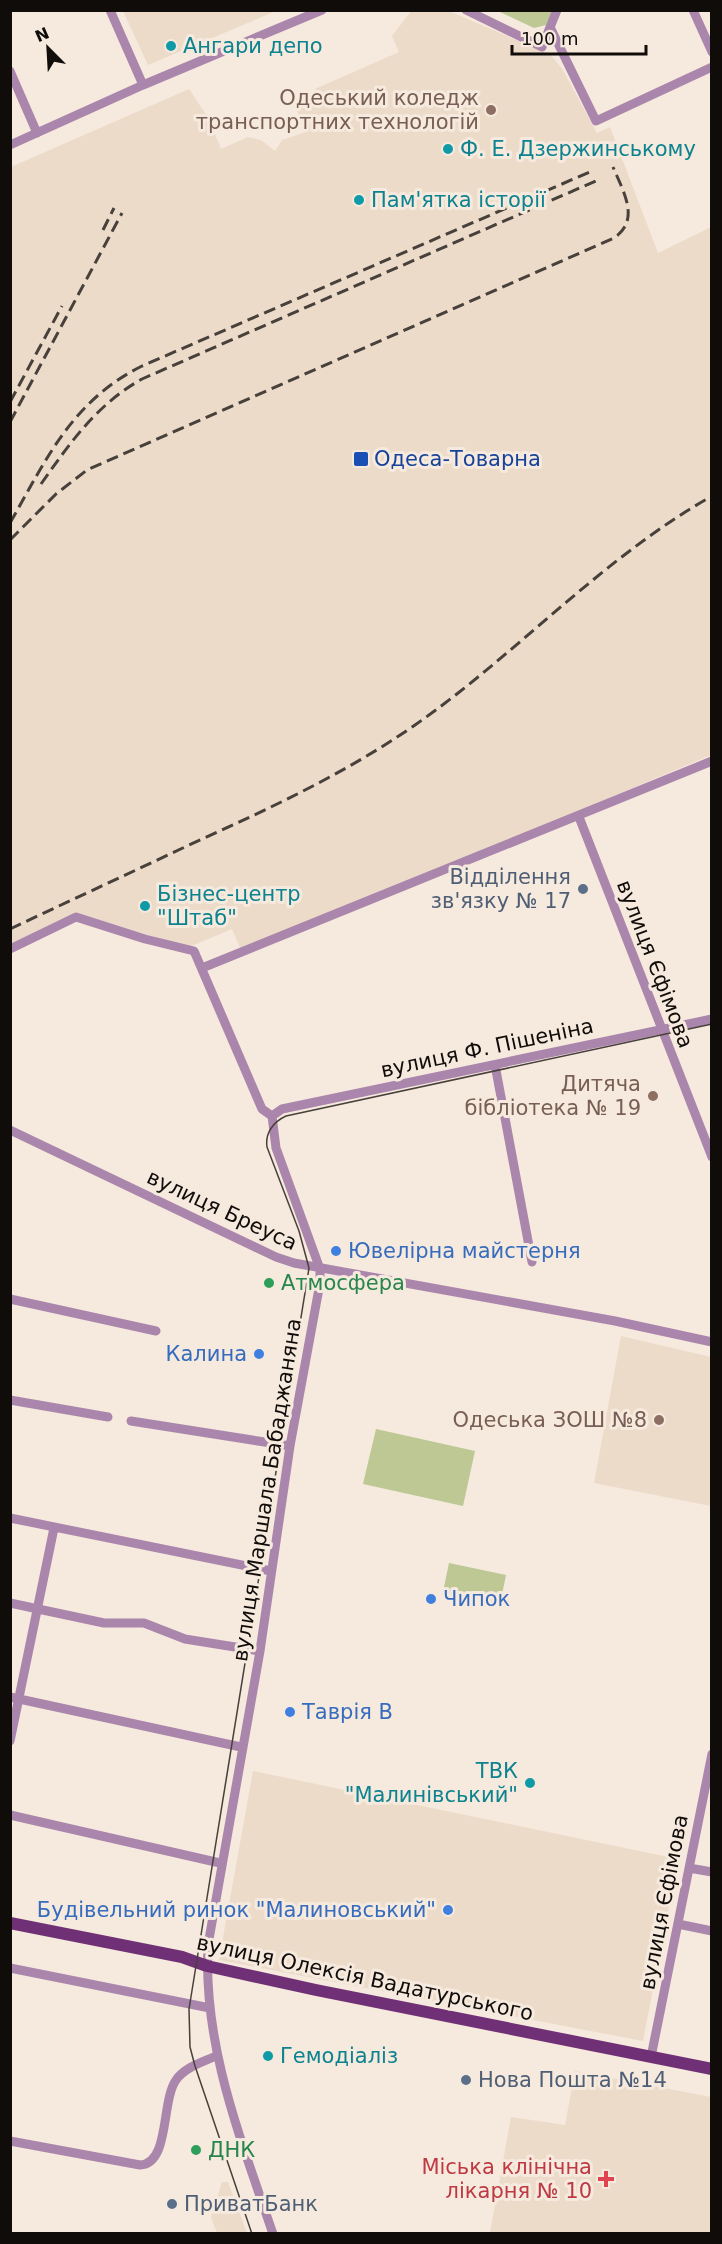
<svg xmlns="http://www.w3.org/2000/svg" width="722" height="2244" font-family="'DejaVu Sans',sans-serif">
	<rect width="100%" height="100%" fill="#f6e9dd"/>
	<path fill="#ecdbc9" d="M123,11H276L148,65Z
		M411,11H449L551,55L563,70L597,133L610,127L658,253L711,227V755L242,952L232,929L189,947L79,914L11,946V167L189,89L209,119L221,149L248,137L261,140L275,151L282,140L306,132L294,104L317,95L315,89L399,52L392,36Z
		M621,1336L711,1357V1506L594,1483Z
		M253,1771L678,1859L643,2041L219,1960Z
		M575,2071L711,2097V2233H490L511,2117L565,2125Z
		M222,2182H228L247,2233H217L211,2217Z"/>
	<path fill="#bdc894" d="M498,11H554L546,25L534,28Z
		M376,1429L475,1451L463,1506L363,1484Z
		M449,1563L506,1575L500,1604L443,1592Z"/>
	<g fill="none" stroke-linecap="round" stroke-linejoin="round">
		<path stroke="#ab86ac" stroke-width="9" d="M110,10L143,85
			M466,10L542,47L557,10
			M693,10L712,52
			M550,27L596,121L712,67
			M10,71L37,133
			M10,145L143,85L322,10
			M579,817L712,1157
			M10,949L76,917L145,939L194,951L262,1109L272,1116L276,1148L320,1269V1283L290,1446L260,1651L208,1945C203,2047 241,2139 273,2234
			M202,968L712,761
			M495,1065L532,1262
			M272,1116L282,1109L712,1019
			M10,1130L276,1257L294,1263L615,1321L712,1342
			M10,1299L156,1331
			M10,1400L108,1417
			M131,1421L290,1446
			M10,1518L271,1571
			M10,1603L104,1623H144L185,1639L260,1651
			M10,1697L241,1747
			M10,1741L54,1528
			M10,1815L220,1863
			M689,1868L712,1872
			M678,1924L712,1931
			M10,1968L210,2008
			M651,2057L712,1754
			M10,2141L140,2165C170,2164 161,2101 176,2080C185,2067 203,2062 216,2056"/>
		<path stroke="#703075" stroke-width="12" d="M10,1923L182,1957L207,1966L316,1990L712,2069"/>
		<path stroke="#47403b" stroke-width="1.5" d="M252,2234L195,2066L190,2047L189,2009L309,1268L299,1231L267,1147C265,1133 273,1122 286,1116L712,1024"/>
		<path stroke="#47403b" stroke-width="3" stroke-dasharray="12 6" stroke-linecap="butt" d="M103,230L114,208
			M10,402L62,306
			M10,422L122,213
			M41,484C70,443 97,404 142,379L598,180
			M10,523C47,458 72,401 142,366L592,171
			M10,540L56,494L87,470L614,238C641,220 623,191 613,167
			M10,929C69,901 128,874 187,846C266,810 343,775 415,725C517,654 602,558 712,496"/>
	</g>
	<g fill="#0f9aa8" stroke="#f6e9dd" stroke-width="2">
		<circle cx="171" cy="46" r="6"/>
		<circle cx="448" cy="149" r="6"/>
		<circle cx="359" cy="200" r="6"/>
		<circle cx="145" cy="906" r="6"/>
		<circle cx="530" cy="1783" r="6"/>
		<circle cx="268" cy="2056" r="6"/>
	</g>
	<g fill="#8d6e63" stroke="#f6e9dd" stroke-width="2">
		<circle cx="491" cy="110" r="6"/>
		<circle cx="653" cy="1096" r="6"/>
		<circle cx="659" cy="1420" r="6"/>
	</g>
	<rect fill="#1a4fb4" stroke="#f6e9dd" stroke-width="2" x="353" y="451" width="16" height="16" rx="3"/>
	<g fill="#5c6f8a" stroke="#f6e9dd" stroke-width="2">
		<circle cx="583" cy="889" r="6"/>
		<circle cx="466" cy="2080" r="6"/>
		<circle cx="172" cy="2204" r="6"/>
	</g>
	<g fill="#3f7fe0" stroke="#f6e9dd" stroke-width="2">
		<circle cx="336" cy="1251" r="6"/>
		<circle cx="259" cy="1354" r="6"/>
		<circle cx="431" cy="1599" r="6"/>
		<circle cx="290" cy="1712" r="6"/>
		<circle cx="448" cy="1910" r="6"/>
	</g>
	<g fill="#2e9e5b" stroke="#f6e9dd" stroke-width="2">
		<circle cx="269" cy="1283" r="6"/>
		<circle cx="196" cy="2150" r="6"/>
	</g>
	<path fill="#e0444e" stroke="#f6e9dd" stroke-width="2" d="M603 2170h6v6h6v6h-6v6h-6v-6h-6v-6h6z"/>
	<g text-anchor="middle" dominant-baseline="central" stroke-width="6" stroke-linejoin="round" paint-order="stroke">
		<g font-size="21" fill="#0d838f" stroke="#f6e9dd" text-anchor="start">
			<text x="183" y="46">Ангари депо</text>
			<text x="460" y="149">Ф. Е. Дзержинському</text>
			<text x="371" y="200">Пам'ятка історії</text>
			<text x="157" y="894">Бізнес-центр<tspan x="157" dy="24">"Штаб"</tspan></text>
			<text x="518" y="1771" text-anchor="end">ТВК<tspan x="518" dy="24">"Малинівський"</tspan></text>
			<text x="280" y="2056">Гемодіаліз</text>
		</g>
		<g font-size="21" fill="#785e54" stroke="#f6e9dd" text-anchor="end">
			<text x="479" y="98">Одеський коледж<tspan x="479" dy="24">транспортних технологій</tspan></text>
			<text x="641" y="1084">Дитяча<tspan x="641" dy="24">бібліотека № 19</tspan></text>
			<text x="647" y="1420">Одеська ЗОШ №8</text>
		</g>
		<g font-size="21" fill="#164399" stroke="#f6e9dd" text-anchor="start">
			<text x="374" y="459">Одеса-Товарна</text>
		</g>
		<g font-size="21" fill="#4e5e75" stroke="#f6e9dd" text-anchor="start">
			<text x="571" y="877" text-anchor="end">Відділення<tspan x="571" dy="24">зв'язку № 17</tspan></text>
			<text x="478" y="2080">Нова Пошта №14</text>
			<text x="184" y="2204">ПриватБанк</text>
		</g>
		<g font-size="21" fill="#100c09" stroke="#f6e9dd">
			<text transform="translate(655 964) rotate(69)">вулиця Єфімова</text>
			<text transform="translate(487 1048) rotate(-12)">вулиця Ф. Пішеніна</text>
			<text transform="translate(222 1210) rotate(25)">вулиця Бреуса</text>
			<text transform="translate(267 1490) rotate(-81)">вулиця Маршала Бабаджаняна</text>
			<text transform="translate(664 1902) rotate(-79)">вулиця Єфімова</text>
			<text transform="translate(365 1978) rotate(12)">вулиця Олексія Вадатурського</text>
		</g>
		<g font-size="21" fill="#366cbe" stroke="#f6e9dd" text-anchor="start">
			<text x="348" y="1251">Ювелірна майстерня</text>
			<text x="247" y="1354" text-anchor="end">Калина</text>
			<text x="443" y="1599">Чипок</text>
			<text x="302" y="1712">Таврія В</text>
			<text x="436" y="1910" text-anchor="end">Будівельний ринок "Малиновський"</text>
		</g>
		<g font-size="21" fill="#27864d" stroke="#f6e9dd" text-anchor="start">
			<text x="281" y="1283">Атмосфера</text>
			<text x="208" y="2150">ДНК</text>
		</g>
		<g font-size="21" fill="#be3a42" stroke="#f6e9dd" text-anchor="end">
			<text x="592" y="2167">Міська клінічна<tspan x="592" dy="24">лікарня № 10</tspan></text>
		</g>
	</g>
	<rect width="722" height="2244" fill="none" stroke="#100c09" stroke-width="24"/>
	<g transform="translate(48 48) rotate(336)" stroke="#f6e9dd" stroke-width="4.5" paint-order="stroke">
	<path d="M0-4.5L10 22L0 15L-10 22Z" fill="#100c09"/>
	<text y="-9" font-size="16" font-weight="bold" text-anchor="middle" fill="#100c09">N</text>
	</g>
	<path d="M512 45v9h134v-9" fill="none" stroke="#100c09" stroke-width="3"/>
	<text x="521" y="45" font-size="18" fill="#100c09" stroke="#f6e9dd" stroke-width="4.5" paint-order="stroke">100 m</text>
</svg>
